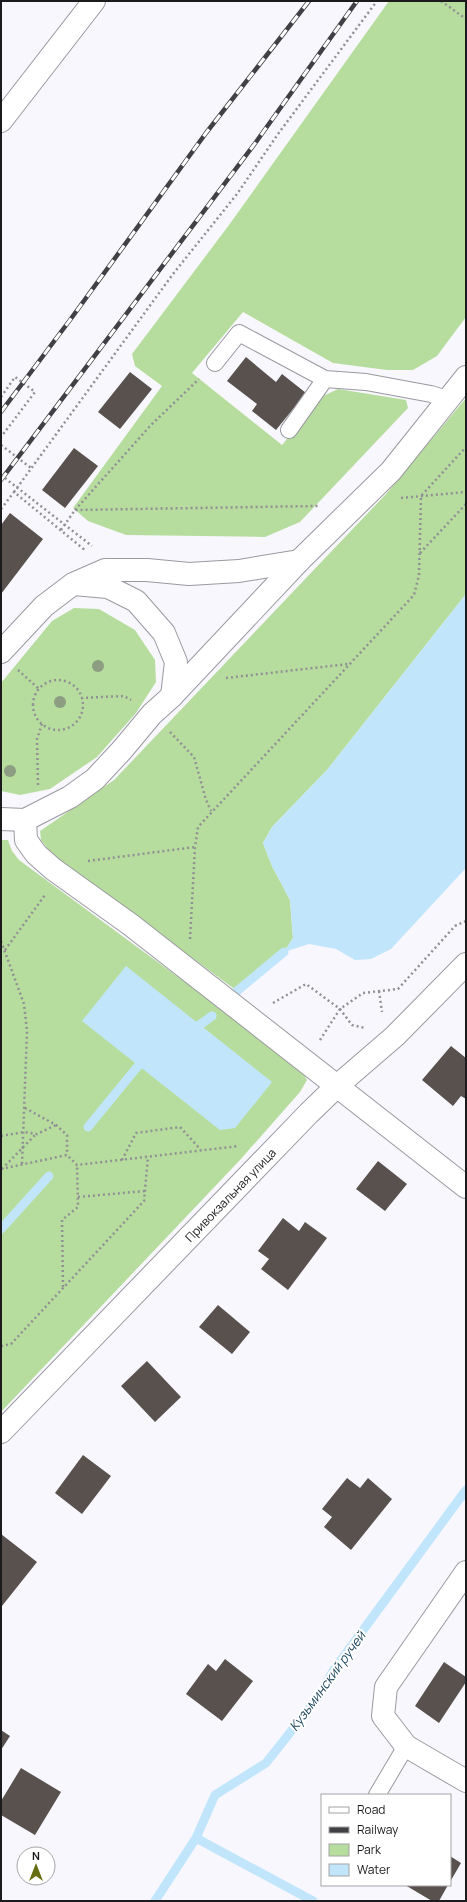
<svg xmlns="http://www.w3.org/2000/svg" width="467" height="1902" font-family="Manrope,sans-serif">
	<rect width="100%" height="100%" fill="#f8f7fe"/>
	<path fill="#b7dd9e" d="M389,1H466V317L437,356L413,370H387L333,363L243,312L192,373L282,445L321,397L338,389L406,400L408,408L300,522L265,537L126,535L88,521L73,508L162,386L135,366L132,354L229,225Z
		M466,398V594L327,770L272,827L263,843L272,866L290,900L293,938L284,952L237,991L52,854L41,840L40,831L114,780L386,494Z
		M74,608L99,609L135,630L155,660L156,682L136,713L97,757L50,789L20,795L1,791V683L52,621Z
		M1,840H8L12,851L19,860L299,1066L307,1080L300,1092L240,1160L1,1412Z"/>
	<path fill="#c1e6fc" d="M466,594V868L391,949L371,959L355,960L336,949L309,944L284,952L293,938L290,900L272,866L263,843L272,827L327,770Z
		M126,966L272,1082L235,1128L220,1130L82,1021Z"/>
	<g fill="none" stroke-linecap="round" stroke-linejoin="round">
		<path stroke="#c1e6fc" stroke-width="9" d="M237,991L284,952
			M190,1032L212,1016
			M88,1127L138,1066L148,1060
			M1,1229L49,1176
			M196,1838L313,1901
			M155,1901L196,1838L215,1795L266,1763L319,1696L333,1671L466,1490"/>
	</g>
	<path fill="#58514e" d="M246,357L276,382L282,374L306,393L276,430L252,411L257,404L227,381Z
		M130,372L152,389L120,429L98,412Z
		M74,448L98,466L65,508L42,490Z
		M10,513L43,539L1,594V525Z
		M451,1046L466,1058V1099L461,1096L453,1106L422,1080Z
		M378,1161L407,1184L385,1211L356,1189Z
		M283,1218L299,1231L305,1222L327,1238L288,1290L261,1269L269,1259L258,1251Z
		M218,1305L250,1332L232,1354L199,1327Z
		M147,1361L181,1397L155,1422L121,1386Z
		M83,1455L111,1476L82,1514L55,1493Z
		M347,1478L360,1488L368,1478L392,1499L351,1550L324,1527L332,1517L322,1509Z
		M1,1534L37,1562L2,1606L1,1605Z
		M225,1659L253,1681L222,1721L186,1694L208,1664L216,1671Z
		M444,1662L466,1677V1682L439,1723L415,1706Z
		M1,1730L10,1736L1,1750Z
		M21,1768L61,1792L35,1835L1,1815V1801Z
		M450,1856L461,1863L450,1882Z
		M405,1885H448L439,1901H432Z"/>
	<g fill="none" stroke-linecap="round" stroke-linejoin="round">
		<defs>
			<path id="service" d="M215,363L239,333L325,379L366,382L431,394L447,399
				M289,430L325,379
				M377,1795L406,1746"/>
			<g id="minor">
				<path d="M1,121L94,1"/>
				<path d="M74,584L108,587L136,601L164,633L176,662L172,696"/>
				<path d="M1,652L44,606L73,584L105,570H147L189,574L239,571L299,561"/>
				<path d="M1,819L25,820L70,797L95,779L122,750L152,714L172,696L299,561L391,471L466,377"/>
				<path d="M25,820L26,840L36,854L53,869L131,925L466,1187"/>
				<path id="s1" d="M1,1432L309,1113L337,1086L395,1036L466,964"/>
				<path d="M466,1572L386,1687L383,1716L406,1746L466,1781"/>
			</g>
		</defs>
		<use href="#service" stroke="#9a99a0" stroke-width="18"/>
		<use href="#minor" stroke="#9a99a0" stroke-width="24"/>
		<path stroke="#919095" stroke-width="2.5" stroke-dasharray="2 3" stroke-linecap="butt" d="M441,1L466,19
			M1,397L15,377L35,392L1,437
			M1,445L31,468
			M14,492L173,274L237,194L278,134L377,1
			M401,498L466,492
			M1,509L14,492L86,551
			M75,510L151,425L199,379
			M61,530L75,510L318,506
			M420,553L466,504
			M18,670L39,689
			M226,678L348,664
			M33 705a25 25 0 1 1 50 0a25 25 0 1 1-50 0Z
			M81,698L124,696L131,700
			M170,732L194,757L206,800L211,811
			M38,785L37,739L42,724
			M88,861L195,847
			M190,939L195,847L198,827L414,595L419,575L421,496L466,447
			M1,941L24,1004L27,1031L22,1164
			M5,950L45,895
			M379,991L382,1012
			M273,1003L306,984L340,1009L352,1025L365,1028
			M320,1040L340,1009L363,993L398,989L455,926L466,921
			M25,1108L56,1125L67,1135V1155
			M1,1136L24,1132L37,1134L56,1125
			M122,1160L136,1133L180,1127L201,1150
			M1,1169L67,1155L77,1165L239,1146
			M2,1169L36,1134
			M78,1197L145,1191
			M63,1287L62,1220L78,1207L77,1165
			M1,1346L11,1344L144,1201L148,1157"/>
		<use href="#service" stroke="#fff" stroke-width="16"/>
		<use href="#minor" stroke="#fff" stroke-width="22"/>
		<defs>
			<path id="rail" d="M1,412L70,320L206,133L309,1
				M1,480L256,142L357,1"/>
		</defs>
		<use href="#rail" stroke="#414044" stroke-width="4.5"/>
		<use href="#rail" stroke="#fff" stroke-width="3" stroke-dasharray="9" stroke-linecap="butt"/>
		<path stroke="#919095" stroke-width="2.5" stroke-dasharray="2 3" stroke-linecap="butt" d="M1,475L92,546"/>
	</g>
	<g fill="#8c9d81">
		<circle cx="98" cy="666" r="6"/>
		<circle cx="60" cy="702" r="6"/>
		<circle cx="10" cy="771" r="6"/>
	</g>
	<g text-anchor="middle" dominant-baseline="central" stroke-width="4" stroke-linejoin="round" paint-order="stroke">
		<g font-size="12" fill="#1b1a1d" stroke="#fff">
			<text stroke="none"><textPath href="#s1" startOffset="330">Привокзальная улица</textPath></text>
		</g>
		<g font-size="13" font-style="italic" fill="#1a455b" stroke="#fff">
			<text transform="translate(327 1681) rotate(-54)">Кузьминский ручей</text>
		</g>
	</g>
	<rect width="467" height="1902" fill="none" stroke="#1b1a1d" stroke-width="4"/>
	<rect x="321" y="1794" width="130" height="92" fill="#ffffff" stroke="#a4a3a5"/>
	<rect x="329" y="1807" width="20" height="6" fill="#ffffff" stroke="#a4a3a5"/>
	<text x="357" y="1814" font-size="12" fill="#1b1a1d">Road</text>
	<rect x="329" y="1827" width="20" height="6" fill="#414044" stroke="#a4a3a5"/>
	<text x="357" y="1834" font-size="12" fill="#1b1a1d">Railway</text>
	<rect x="329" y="1844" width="20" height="12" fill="#b7dd9e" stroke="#a4a3a5"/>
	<text x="357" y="1854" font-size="12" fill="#1b1a1d">Park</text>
	<rect x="329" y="1864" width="20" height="12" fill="#c1e6fc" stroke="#a4a3a5"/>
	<text x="357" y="1874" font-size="12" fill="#1b1a1d">Water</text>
	<g transform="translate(36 1866)"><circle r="19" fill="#ffffff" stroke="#a4a3a5"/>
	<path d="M0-3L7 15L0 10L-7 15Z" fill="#676d11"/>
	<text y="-6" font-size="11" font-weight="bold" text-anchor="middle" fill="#1b1a1d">N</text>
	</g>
</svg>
